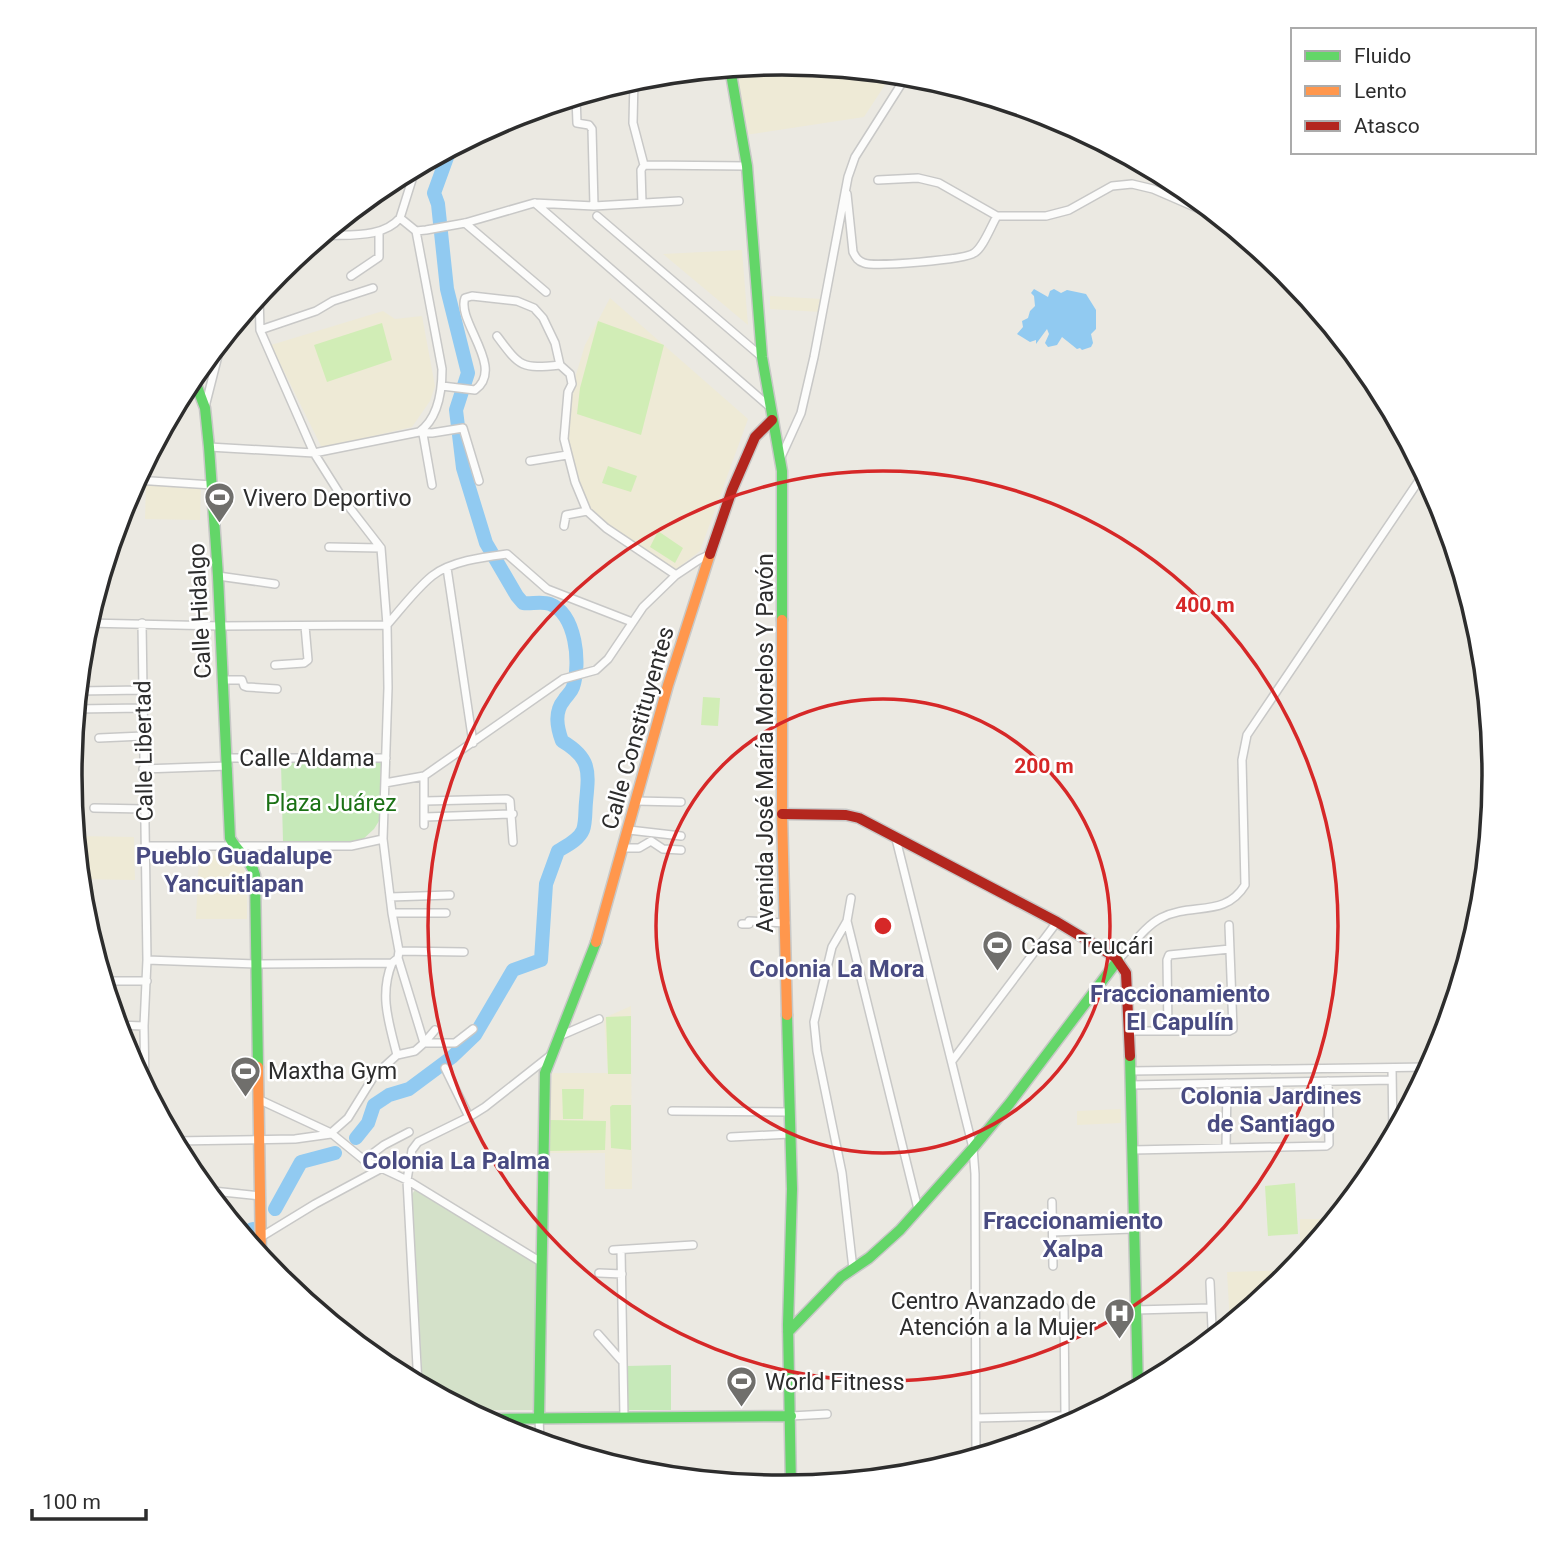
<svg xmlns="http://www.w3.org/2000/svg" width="1564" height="1551" font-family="Roboto,sans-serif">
	<rect width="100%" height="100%" fill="#ebe9e2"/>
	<path fill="#eeead6" d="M782,63L892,74L864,117L745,135L733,68Z
		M742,250L748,325L663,254Z
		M770,296L822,299L821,312L770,309Z
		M610,298L748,419L700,551L674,571L587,511L564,434L571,391L585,345Z
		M383,311L395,319L422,316L435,386L430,401L412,427L322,448L271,345Z
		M146,485L201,486L200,520L145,519Z
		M75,836L134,837L135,880L80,879Z
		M199,855L230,856L240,862L247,875V919H196Z
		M631,1006L632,1189H605V1153H548L552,1073H608L604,1018Z
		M1121,1109V1123L1077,1125V1111Z
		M1300,1219H1335L1299,1263L1300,1244Z
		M1294,1270L1286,1280L1230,1325L1227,1272Z"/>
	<path fill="#c6e9b9" d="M281,763H381L379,821L374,829L360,842H283Z
		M671,1365V1410H626V1366Z"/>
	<path fill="#d4e1c9" d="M416,1189L538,1262L540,1410H466L423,1388L412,1194Z"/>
	<path fill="#d1edb6" d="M598,321L664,345L641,435L577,414L580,388Z
		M382,323L392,360L327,382L314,345Z
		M608,466L637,476L631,492L602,483Z
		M658,531L683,548L675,563L650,547Z
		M703,697L720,698L718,726L701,725Z
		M631,1016V1074H608L606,1017Z
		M562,1089H584L583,1119H563Z
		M612,1105H631V1150L611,1148L610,1107Z
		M550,1120L606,1121L605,1150L548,1151Z
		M1295,1183L1298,1234L1268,1236L1265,1186Z"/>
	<path fill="#91caf1" d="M1034,289L1048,297L1050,291L1054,289L1061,293L1067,290L1086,294L1096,310V329L1091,334L1093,343L1091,347L1082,350L1080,348L1077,349L1062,337L1057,345L1048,347L1045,343L1049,334L1047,329L1036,344V340L1030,342L1017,334L1023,327L1022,321L1028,318L1030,311L1035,306L1034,296L1031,293Z"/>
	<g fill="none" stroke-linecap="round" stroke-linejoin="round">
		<path stroke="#91caf1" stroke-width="14" d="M356,1138L368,1123L374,1105L389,1095L409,1089L452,1057L475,1035L513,970L541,960L546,884L558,851C566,846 579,840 583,830C586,822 585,811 586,802C589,771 591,758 562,741C557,727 554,712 564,700C567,695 571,693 573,687C581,663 576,614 550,604C542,601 531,604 523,603L517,596L486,543L463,468L456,410L468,373L447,289L438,204L434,193L450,149
			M275,1209L301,1162L335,1153
			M241,1234L253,1229"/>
		<defs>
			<path id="street" d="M634,79L633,123L644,165L641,170L642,203
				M576,97L577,123L589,125L592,129L594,206
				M644,165L747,166
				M878,180L918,178L939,183L997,216H1046L1069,210L1112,186L1132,184L1153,189L1220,218
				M847,194L853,252C856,258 858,261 864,263C875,267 964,260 974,253C983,248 991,226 997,216
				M535,203L770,407
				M597,216L762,357
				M400,218L416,167
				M465,223L546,292
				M416,231L442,369C442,391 439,418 419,432
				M322,236C348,234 382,239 400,218L416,231L426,230L465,223L534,203L594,206L679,201
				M351,276L379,257V232
				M259,296L260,330L314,453L343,499L381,548L387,625L388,688L383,839L392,913L399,951L398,958
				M260,330L316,311L333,301L373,288
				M497,336C520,367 521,369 560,365
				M442,386L475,390C506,368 456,321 465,298L472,296L517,301L534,308L543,318L555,343L560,365L570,374L572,384L568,392L564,439L575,482L587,511L606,528L676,575
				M205,407L222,340
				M423,434L432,485
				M209,447L314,453L419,432L432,433L463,428L479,481
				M781,457L801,413L814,357L848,177L855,157L907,75
				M530,461L567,455
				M136,480L212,485
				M564,526L566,515L587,511
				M329,547L381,548
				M447,568L473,743
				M218,576L275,584
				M87,623L221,626L387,625C401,609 415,590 432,576C451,561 484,557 507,554L547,589L632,622
				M142,623L147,960L144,1026L145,1089
				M275,665L304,663L308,660L305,626
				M223,680H242L244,686L247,687L277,689
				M78,691L143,690
				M76,709L143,708
				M99,738L143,736
				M227,758H386
				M143,769L228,766
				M385,783L424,776L563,679L596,670L608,659L643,607L676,575L700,559L709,555
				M425,801L507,799L510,801L513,842
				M636,801L681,802
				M94,808L144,809
				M425,817L513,814
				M424,825V776
				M629,830L681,836
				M896,839L973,1148L975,1174L976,1457
				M145,846H351L383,839
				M624,848H639L651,841L663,849L681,850
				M390,897L450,895
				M851,898L847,921L918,1209
				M392,913H446
				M847,921L832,947L814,1022L817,1051L842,1173L853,1269
				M742,924H749V921L786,923
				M399,951L464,952
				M398,958L424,1043
				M147,960L258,964L392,963L398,958
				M1118,960C1131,947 1145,926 1161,918C1192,902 1225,918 1245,885L1242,760L1247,735L1424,473
				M392,963C379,995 389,1023 397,1055
				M103,981H147
				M117,1025L144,1026
				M1168,1030L1167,960L1169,955L1230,949
				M1129,1031H1229L1233,1029L1229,925
				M562,1035L599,1019
				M424,1043L435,1030
				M397,1055L415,1051L424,1043H455L473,1029
				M952,1061L1057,922
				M445,1068L469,1117
				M1392,1068L1393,1137
				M1130,1071L1430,1067
				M1131,1085L1392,1080
				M260,1100L331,1133L364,1160L407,1180L541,1262
				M672,1111L789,1112
				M331,1133L348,1118L374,1076L397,1055
				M731,1137L790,1134
				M173,1141L295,1139L331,1134
				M1226,1148L1227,1083
				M1132,1150L1326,1146L1329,1144L1328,1081
				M364,1160L384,1145L409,1132
				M213,1191L260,1196
				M1052,1202L1053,1266
				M1053,1232L1132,1229
				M261,1237L315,1204L382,1168
				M613,1250L693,1245
				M621,1250L624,1417
				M599,1273L622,1274
				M1210,1282L1212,1328
				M1064,1307L1065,1415
				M1135,1310L1211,1308
				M598,1334L621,1360
				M418,1385L407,1180L412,1150L418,1142L469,1117L485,1107L551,1055
				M791,1416L827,1414
				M539,1417L540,1443
				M976,1418L1090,1415"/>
			<path id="fast" d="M730,68L747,166L762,357L782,471V620
				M193,376L205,408L209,447L218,576L230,838C237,852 251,859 255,875L258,1067
				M787,1015L792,1189L788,1325L791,1487
				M1130,1056L1138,1389
				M788,1332L841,1277L869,1258L900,1230L973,1148L1010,1103L1118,960
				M539,1417L545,1073L596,942
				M481,1419L791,1416"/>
			<path id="slow" d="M782,620V814L787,1015
				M596,942L668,685L710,554
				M258,1067L261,1259"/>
			<path id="jam" d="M710,554L732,490L755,437L772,420
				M782,814L846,815L859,818L1057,922L1115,957L1126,973L1130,1056"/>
		</defs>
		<use href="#street" stroke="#c8c8c7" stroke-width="10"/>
		<use href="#fast" stroke="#c8c8c7" stroke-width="13"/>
		<use href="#slow" stroke="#c8c8c7" stroke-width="13"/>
		<use href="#jam" stroke="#c8c8c7" stroke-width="13"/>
		<use href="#street" stroke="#fcfcfb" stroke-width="7"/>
		<use href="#fast" stroke="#63d668" stroke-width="10"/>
		<use href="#slow" stroke="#ff974d" stroke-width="10"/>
		<use href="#jam" stroke="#b3261e" stroke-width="10"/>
	</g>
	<g fill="none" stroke="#d62828" stroke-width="3.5">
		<circle cx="883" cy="926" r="227"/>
		<circle cx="883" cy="926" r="455"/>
	</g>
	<defs>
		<symbol id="stadium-pin" viewBox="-11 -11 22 30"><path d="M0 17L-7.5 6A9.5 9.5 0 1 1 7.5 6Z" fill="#706f6c" stroke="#fff"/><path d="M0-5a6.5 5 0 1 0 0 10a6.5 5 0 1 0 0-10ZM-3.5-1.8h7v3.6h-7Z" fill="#fff"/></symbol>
		<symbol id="hospital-pin" viewBox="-11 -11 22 30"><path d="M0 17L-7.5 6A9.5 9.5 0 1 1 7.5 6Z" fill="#706f6c" stroke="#fff"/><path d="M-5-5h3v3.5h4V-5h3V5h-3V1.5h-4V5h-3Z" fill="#fff"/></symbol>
	</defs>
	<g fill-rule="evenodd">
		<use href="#stadium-pin" x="202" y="480" width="35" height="47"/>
		<use href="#stadium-pin" x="980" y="928" width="35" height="47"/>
		<use href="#stadium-pin" x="228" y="1054" width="35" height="47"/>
		<use href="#hospital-pin" x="1102" y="1296" width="35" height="47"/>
		<use href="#stadium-pin" x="724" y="1364" width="35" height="47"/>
	</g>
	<g text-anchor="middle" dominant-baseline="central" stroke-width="5" stroke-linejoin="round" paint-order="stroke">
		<g font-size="23" fill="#2d2d2d" stroke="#fff" text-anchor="start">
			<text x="243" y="498">Vivero Deportivo</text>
			<text x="1021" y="946">Casa Teucári</text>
			<text x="268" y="1071">Maxtha Gym</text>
			<text x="1096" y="1301" text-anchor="end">Centro Avanzado de<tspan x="1096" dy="26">Atención a la Mujer</tspan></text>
			<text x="765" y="1382">World Fitness</text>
		</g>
		<g font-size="23" fill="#2d2d2d" stroke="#fff">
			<text transform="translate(200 611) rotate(-93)">Calle Hidalgo</text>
			<text transform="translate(638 728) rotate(-74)">Calle Constituyentes</text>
			<text transform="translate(765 743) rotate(-90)">Avenida José María Morelos Y Pavón</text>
			<text transform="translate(144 751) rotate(-91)">Calle Libertad</text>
			<text x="307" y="758">Calle Aldama</text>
		</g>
		<g font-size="23" fill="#1b7115" stroke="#fff">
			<text x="331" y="803">Plaza Juárez</text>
		</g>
		<g font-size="24" font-weight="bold" fill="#494b81" stroke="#fff">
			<text x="234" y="856">Pueblo Guadalupe<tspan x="234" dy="28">Yancuitlapan</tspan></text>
			<text x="837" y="969">Colonia La Mora</text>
			<text x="1180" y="994">Fraccionamiento<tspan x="1180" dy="28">El Capulín</tspan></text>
			<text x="1271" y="1096">Colonia Jardines<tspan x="1271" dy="28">de Santiago</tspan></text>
			<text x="456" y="1161">Colonia La Palma</text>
			<text x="1073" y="1221">Fraccionamiento<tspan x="1073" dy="28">Xalpa</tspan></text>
		</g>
	</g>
	<path d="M0 0H1564V1551H0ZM82 775a700 700 0 1 1 1400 0a700 700 0 1 1-1400 0Z" fill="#fff" fill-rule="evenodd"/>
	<path fill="none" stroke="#2d2d2d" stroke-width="3.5" d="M82 775a700 700 0 1 1 1400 0a700 700 0 1 1-1400 0Z"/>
	<circle cx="883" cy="926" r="10" fill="#d62828" stroke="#fff" stroke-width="3.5"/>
	<g font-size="21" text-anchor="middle" font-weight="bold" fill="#d62828" stroke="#fff" stroke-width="5" stroke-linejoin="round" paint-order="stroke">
		<text x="1205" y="612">400 m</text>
		<text x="1044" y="773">200 m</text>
	</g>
	<rect x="1291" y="28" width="245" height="126" fill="#ffffff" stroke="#ababab" stroke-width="2"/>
	<rect x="1305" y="51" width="35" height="10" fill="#63d668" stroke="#ababab" stroke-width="2"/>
	<text x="1354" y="63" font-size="21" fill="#2d2d2d">Fluido</text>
	<rect x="1305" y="86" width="35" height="10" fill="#ff974d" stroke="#ababab" stroke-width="2"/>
	<text x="1354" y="98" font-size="21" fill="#2d2d2d">Lento</text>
	<rect x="1305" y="121" width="35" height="10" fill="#b3261e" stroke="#ababab" stroke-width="2"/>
	<text x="1354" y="133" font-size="21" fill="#2d2d2d">Atasco</text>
	<path d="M32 1509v10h114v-10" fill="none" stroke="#2d2d2d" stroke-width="3.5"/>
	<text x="42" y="1509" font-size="21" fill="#2d2d2d" stroke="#ffffff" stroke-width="5" paint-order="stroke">100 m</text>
</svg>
